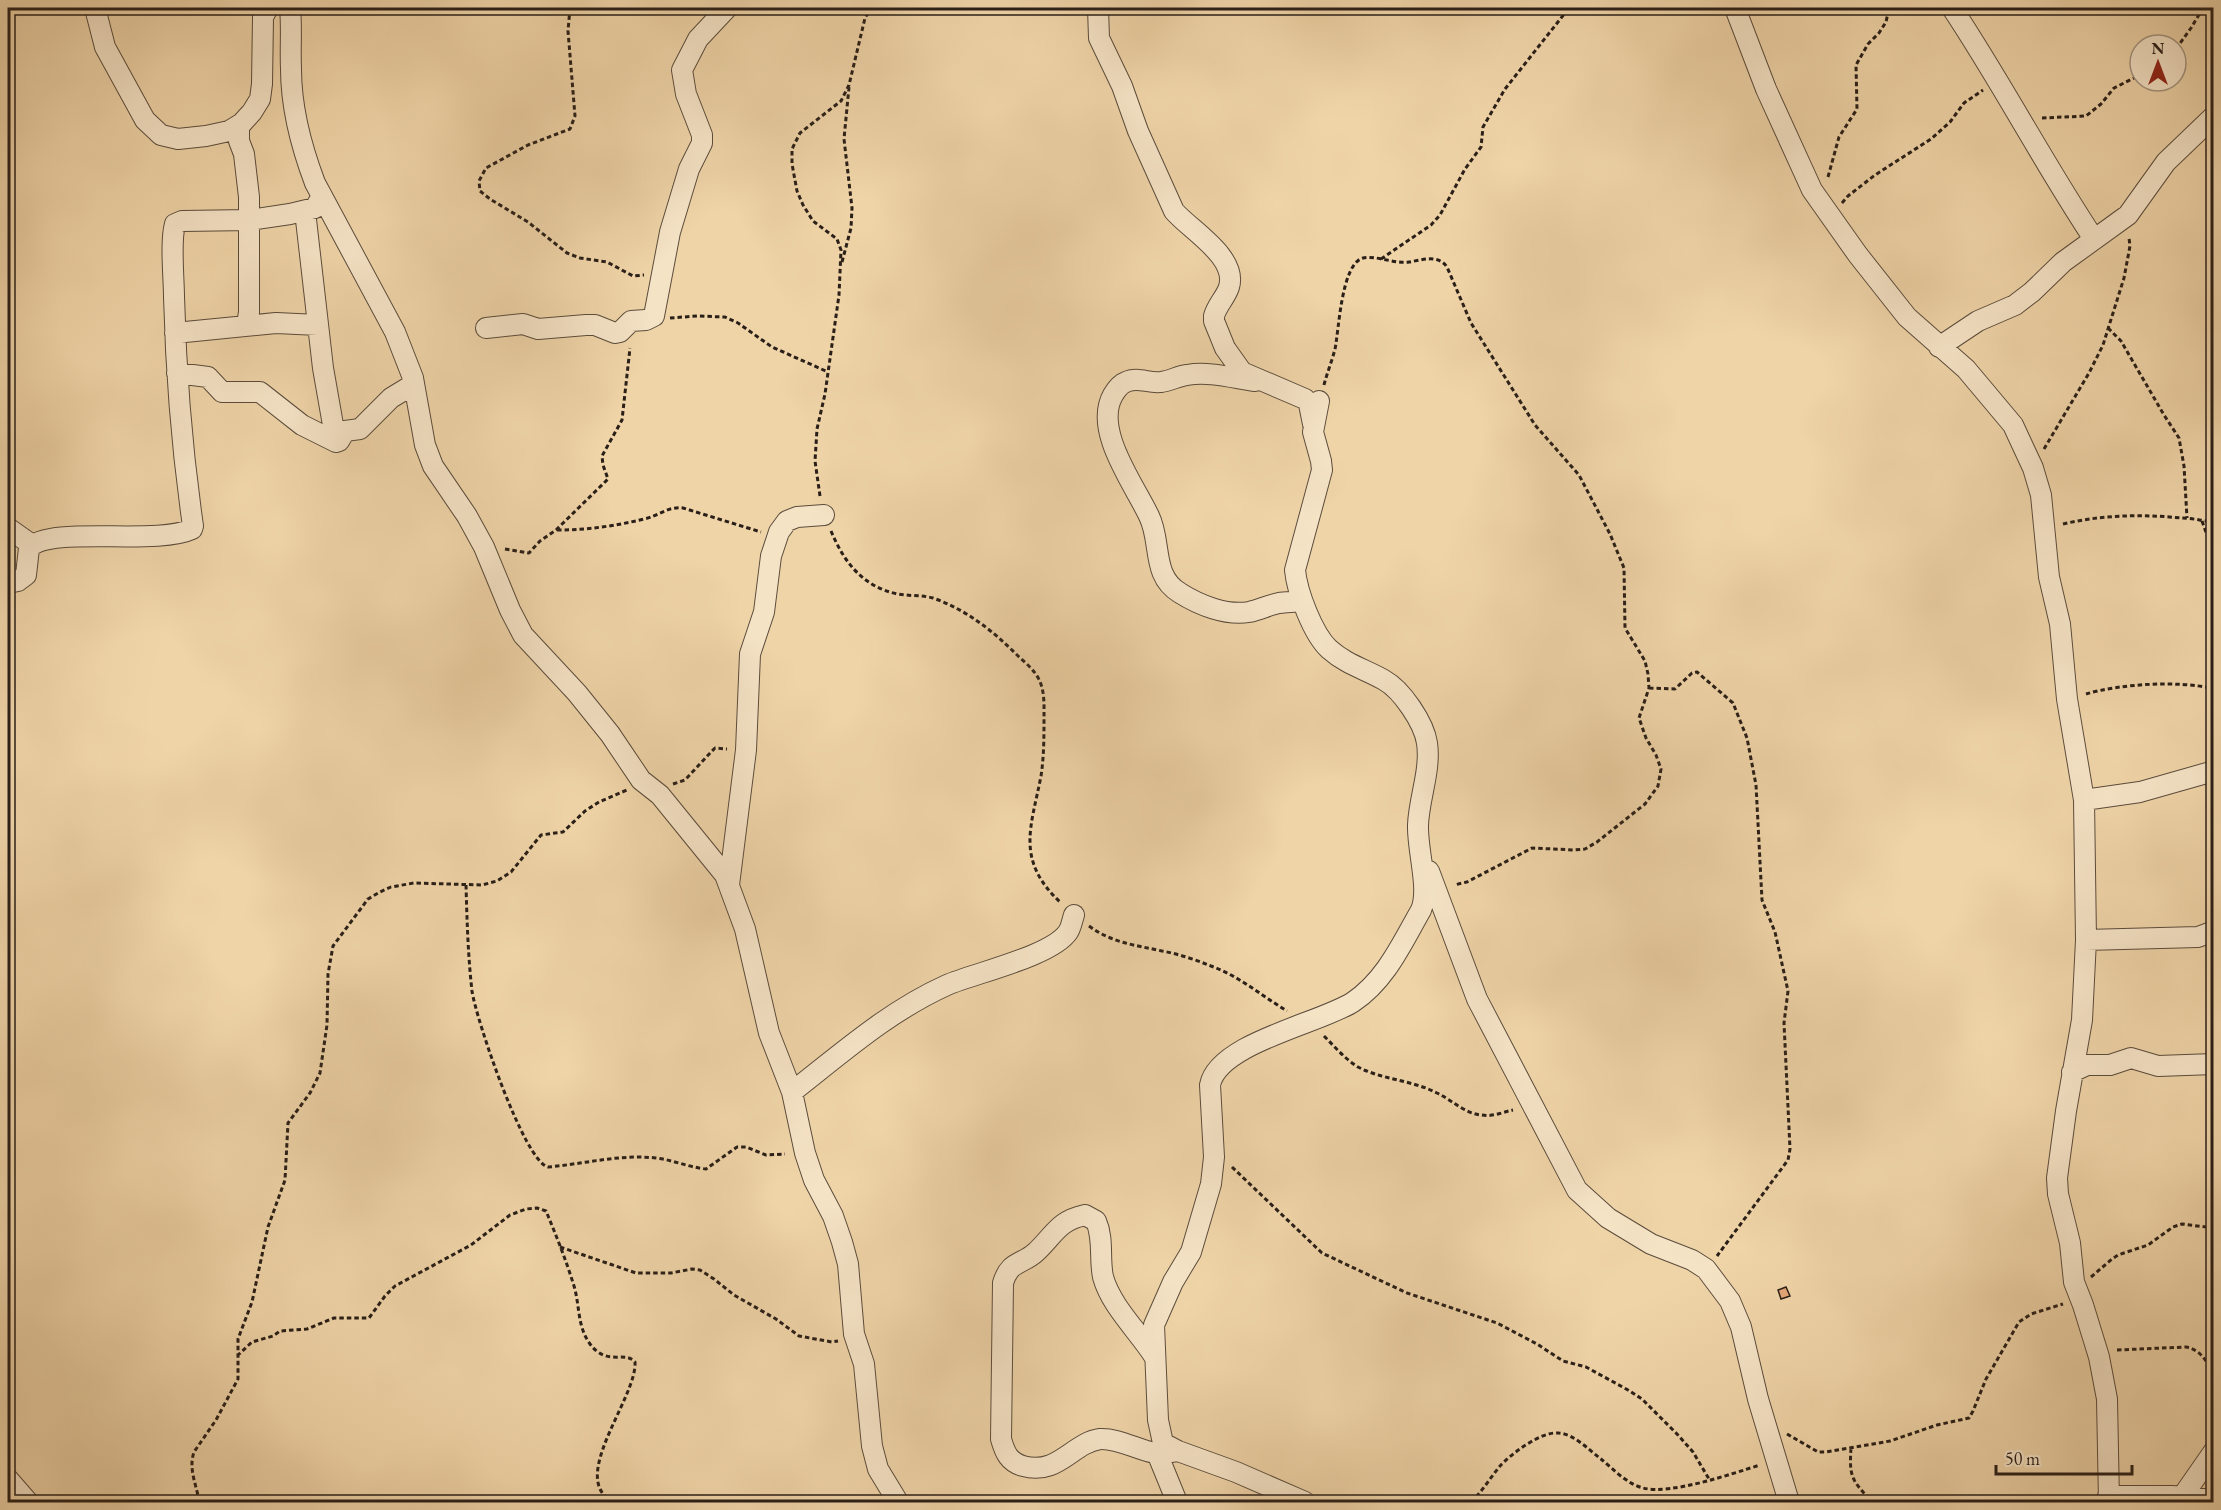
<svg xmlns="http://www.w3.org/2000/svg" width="2221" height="1510" font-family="'EB Garamond',serif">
	<rect width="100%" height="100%" fill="#efd4a8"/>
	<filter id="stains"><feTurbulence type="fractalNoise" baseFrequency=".00333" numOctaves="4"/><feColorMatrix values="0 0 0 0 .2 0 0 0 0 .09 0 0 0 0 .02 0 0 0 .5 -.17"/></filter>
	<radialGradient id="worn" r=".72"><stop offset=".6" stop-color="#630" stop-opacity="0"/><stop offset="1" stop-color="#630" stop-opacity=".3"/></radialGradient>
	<path fill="#e4a678" stroke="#2a1f18" stroke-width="1.5" d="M1786,1287L1790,1296L1781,1299L1778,1290Z"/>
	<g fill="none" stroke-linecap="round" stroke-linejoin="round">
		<defs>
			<path id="minor" d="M95,8L105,47L145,120L161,135L178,139L206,136L229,131L242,123L252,112L260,99L262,84L263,17L268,8
				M290,8C292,28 290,48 291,69C291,108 301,146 315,183L395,332L413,378L425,445L433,466L467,516L484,547L510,610L523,635L577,693L610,734L641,780L660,795L725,875L745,929L769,1033L792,1092L805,1153L814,1180L833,1216L842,1242L848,1264L854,1334L864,1364L872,1446L878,1469L898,1502
				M1098,8L1099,38L1122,86L1138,131L1174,211C1190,230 1238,257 1229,287C1226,297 1217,305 1214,316V321L1225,348L1242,372L1305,399L1309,404L1313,424
				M1735,8L1766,89L1812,190L1858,255L1907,317L1966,369L2013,425L2033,468L2041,495L2049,577L2060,624L2067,699L2084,800L2086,940L2082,1020L2066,1111L2057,1178L2058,1194L2070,1243L2074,1282L2083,1305L2099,1357L2107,1399L2109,1502
				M1952,8C2002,83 2044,164 2094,239
				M239,125V141L244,154L249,197V312L247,325
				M305,211L323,368L336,442
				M486,328L523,324L538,329L586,325H595L615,333L620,332L631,321L646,320L654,316L670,232L689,169L702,143V135L686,94L682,70L698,39L727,8
				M175,333L276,323L318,325
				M1939,347L1978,321L2015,305L2032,292L2063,262L2128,215L2166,162L2214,116
				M177,373L208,377L222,392H260L302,425L336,442L339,441L345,431L360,429L391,398L414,384
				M1255,381C1233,378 1209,371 1187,375C1178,376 1170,381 1161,382C1149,384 1138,376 1126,382C1120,384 1116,390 1113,395C1093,430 1134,484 1149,516C1162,542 1151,576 1180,593C1199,605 1226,616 1249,612C1259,610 1269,605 1279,603C1286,602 1294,602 1302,601
				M8,528L32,545
				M8,583L18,581L26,575L29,548C50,525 156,546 192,529L193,526C182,450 176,374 174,297C174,278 170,242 175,224L182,221L250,220L290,214L315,208L322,196
				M2084,800L2140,792L2214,771
				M1429,871L1477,999L1577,1190L1608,1218L1651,1244L1692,1260L1706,1269L1730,1301L1741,1327L1758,1399L1789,1502
				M729,885L746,750L750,654L764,612L771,556L779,532L787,521L797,517L824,515
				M2086,940L2198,937L2214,931
				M2072,1072L2087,1065H2110L2131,1058L2158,1066L2214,1064
				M792,1092C842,1053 889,1011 947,985C975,973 1052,956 1068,932C1071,928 1072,921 1074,915
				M1154,1356C1138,1331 1111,1306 1103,1277C1099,1258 1104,1239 1096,1221L1085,1215C1058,1221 1055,1234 1036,1252C1022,1265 1010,1260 1003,1283L1001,1439C1005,1453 1009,1462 1023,1466C1058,1476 1072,1443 1100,1439C1118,1438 1138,1450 1155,1453C1162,1454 1171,1452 1178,1451
				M1157,1453L1177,1502
				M8,1479L28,1502
				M2108,1496H2172L2214,1500
				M2182,1497L2214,1451
				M1305,1502L1236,1472L1178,1451L1163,1443L1158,1420L1154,1325L1173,1282L1191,1252L1211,1184L1214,1157L1210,1085C1218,1043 1321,1023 1353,1002C1386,980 1402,943 1421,910C1430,889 1417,850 1418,825C1419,798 1431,770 1427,743C1424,723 1402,690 1384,680C1365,669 1347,665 1329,649C1313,634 1297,592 1295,570L1322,470L1321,461L1313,432L1319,401"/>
		</defs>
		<use href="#minor" stroke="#5b4c3c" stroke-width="22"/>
		<path stroke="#2a1f18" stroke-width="3" stroke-dasharray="4.5 3" stroke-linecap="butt" d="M570,8L568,31L575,116L570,129L528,145L486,168L479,181L480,191L490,199L528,222L567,253L580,258L607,262L633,276L644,275
			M2176,49L2191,28L2203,8
			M2042,118L2086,116L2101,104L2114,88L2140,75
			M1828,177L1839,137L1857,109L1856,65L1868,44L1879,33L1886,22L1889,8
			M1842,203L1848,196L1875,175L1931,139L1950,122L1964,103L1983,90
			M1381,259L1431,225L1440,215L1465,169L1481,147L1483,127L1505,89L1569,8
			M842,262L851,228L852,208L844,139L849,87
			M670,318L697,316L725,317L738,323L772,347L828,372
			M2108,328L2121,341L2164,415L2179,438L2184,466L2187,518
			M1324,385C1327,373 1332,361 1335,349C1339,331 1341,264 1363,258C1375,255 1394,264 1409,262C1422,260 1438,254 1447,267L1471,323L1535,425L1579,475L1610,534L1624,568L1625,628L1645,661L1648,674L1649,688L1639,718L1646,738L1656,755L1661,769L1658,786L1645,804L1597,842L1585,849L1574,850L1532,848L1467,882L1454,885
			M2044,449L2089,373L2103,345L2124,278L2130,246L2129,238
			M820,496L815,461L817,429L825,394L839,295L841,250L837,239L813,221L803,205L797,191L792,164V149L800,133L841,101L849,85L865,18L871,8
			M2202,521L2214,555
			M2063,524C2101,515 2142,514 2181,518C2192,518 2203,521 2214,522
			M557,530C587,530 615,526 644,519C659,516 668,506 683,508L761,532
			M831,531C844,562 862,586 897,594C909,596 922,595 933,598C966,610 991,629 1016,654C1022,660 1030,666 1035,673C1045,686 1044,702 1044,717C1044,736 1044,757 1041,776C1031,828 1015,860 1061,903
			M505,549L529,553L540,541L556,530L608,479L603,465L602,456L622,420L630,348
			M1649,688L1675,689L1692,673L1697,672L1733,703L1747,738L1756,785L1762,900L1775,932L1788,991L1784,1023L1790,1149L1788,1160L1717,1256
			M2086,694C2119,684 2180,680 2214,689
			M673,784L685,780L712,751L715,748L727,749
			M466,885C467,921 468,956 472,991C476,1019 524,1161 548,1167C584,1164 619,1154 656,1158C673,1160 688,1167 706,1169L737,1147H746L766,1155L785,1154
			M1089,926C1112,943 1135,945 1162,951C1179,954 1196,960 1211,966C1239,976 1262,996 1287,1011
			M1324,1036C1335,1047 1345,1059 1358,1067C1383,1080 1412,1080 1437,1093C1452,1100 1465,1114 1482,1115C1493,1117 1503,1112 1513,1110
			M1232,1167L1322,1253L1407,1293L1497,1323L1537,1344L1563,1361L1586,1367L1628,1390L1642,1399L1677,1434L1693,1452L1709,1479
			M560,1247L636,1273H671L692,1269L700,1270L714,1279L734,1295L776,1319L799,1336L832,1342L838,1341
			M2091,1277L2112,1259L2118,1255L2148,1245L2173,1227L2182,1224L2214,1228
			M2117,1350L2186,1347C2201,1350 2205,1360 2214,1373
			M237,1356L252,1342L273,1336L280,1331L307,1329L334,1318H369L385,1296L395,1286L471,1245L510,1215L526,1209L537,1208L546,1211C556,1235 566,1260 574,1286C580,1306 577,1326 590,1344C607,1367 625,1350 635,1362C637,1395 578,1466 604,1495C606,1498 612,1500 615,1502
			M1787,1434L1818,1452H1826L1890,1441L1937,1425L1969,1418L1973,1411L1986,1379L2019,1322L2031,1314L2063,1304
			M1851,1448C1849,1478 1852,1480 1872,1502
			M199,1502C197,1485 188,1470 194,1452L216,1420L238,1379V1339L252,1302L268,1227L285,1180L288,1123L310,1093L320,1073L327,1025L328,974L333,946L368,899L380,892L391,887L414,883L482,885L497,881L511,872L541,835L563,832L585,811L599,802L627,790
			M1471,1502C1482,1492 1490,1478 1500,1466C1511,1454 1541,1431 1559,1433C1574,1434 1589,1450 1601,1459C1613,1469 1627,1484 1643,1488C1671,1495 1731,1474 1760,1465"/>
		<use href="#minor" stroke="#f5e3c6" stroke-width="20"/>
	</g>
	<rect width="2221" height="1510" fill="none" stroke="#efd4a8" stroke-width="30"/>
	<rect x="9" y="9" width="2203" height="1492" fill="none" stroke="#2a1f18" stroke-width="3"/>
	<rect x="15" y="15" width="2191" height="1480" fill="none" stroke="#2a1f18" stroke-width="1.5"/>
	<g transform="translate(2158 63)"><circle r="28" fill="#f5e3c6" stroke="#a49580" stroke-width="1.5"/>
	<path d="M0-4.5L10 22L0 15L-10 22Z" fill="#8f2418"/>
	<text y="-9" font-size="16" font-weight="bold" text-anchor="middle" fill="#2a1f18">N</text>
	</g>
	<path d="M1996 1465v9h136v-9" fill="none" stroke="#2a1f18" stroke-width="3"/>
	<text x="2005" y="1465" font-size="18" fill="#2a1f18" stroke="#f5e3c6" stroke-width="4.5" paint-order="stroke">50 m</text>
	<rect width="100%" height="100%" filter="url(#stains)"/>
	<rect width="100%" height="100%" fill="url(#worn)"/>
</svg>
